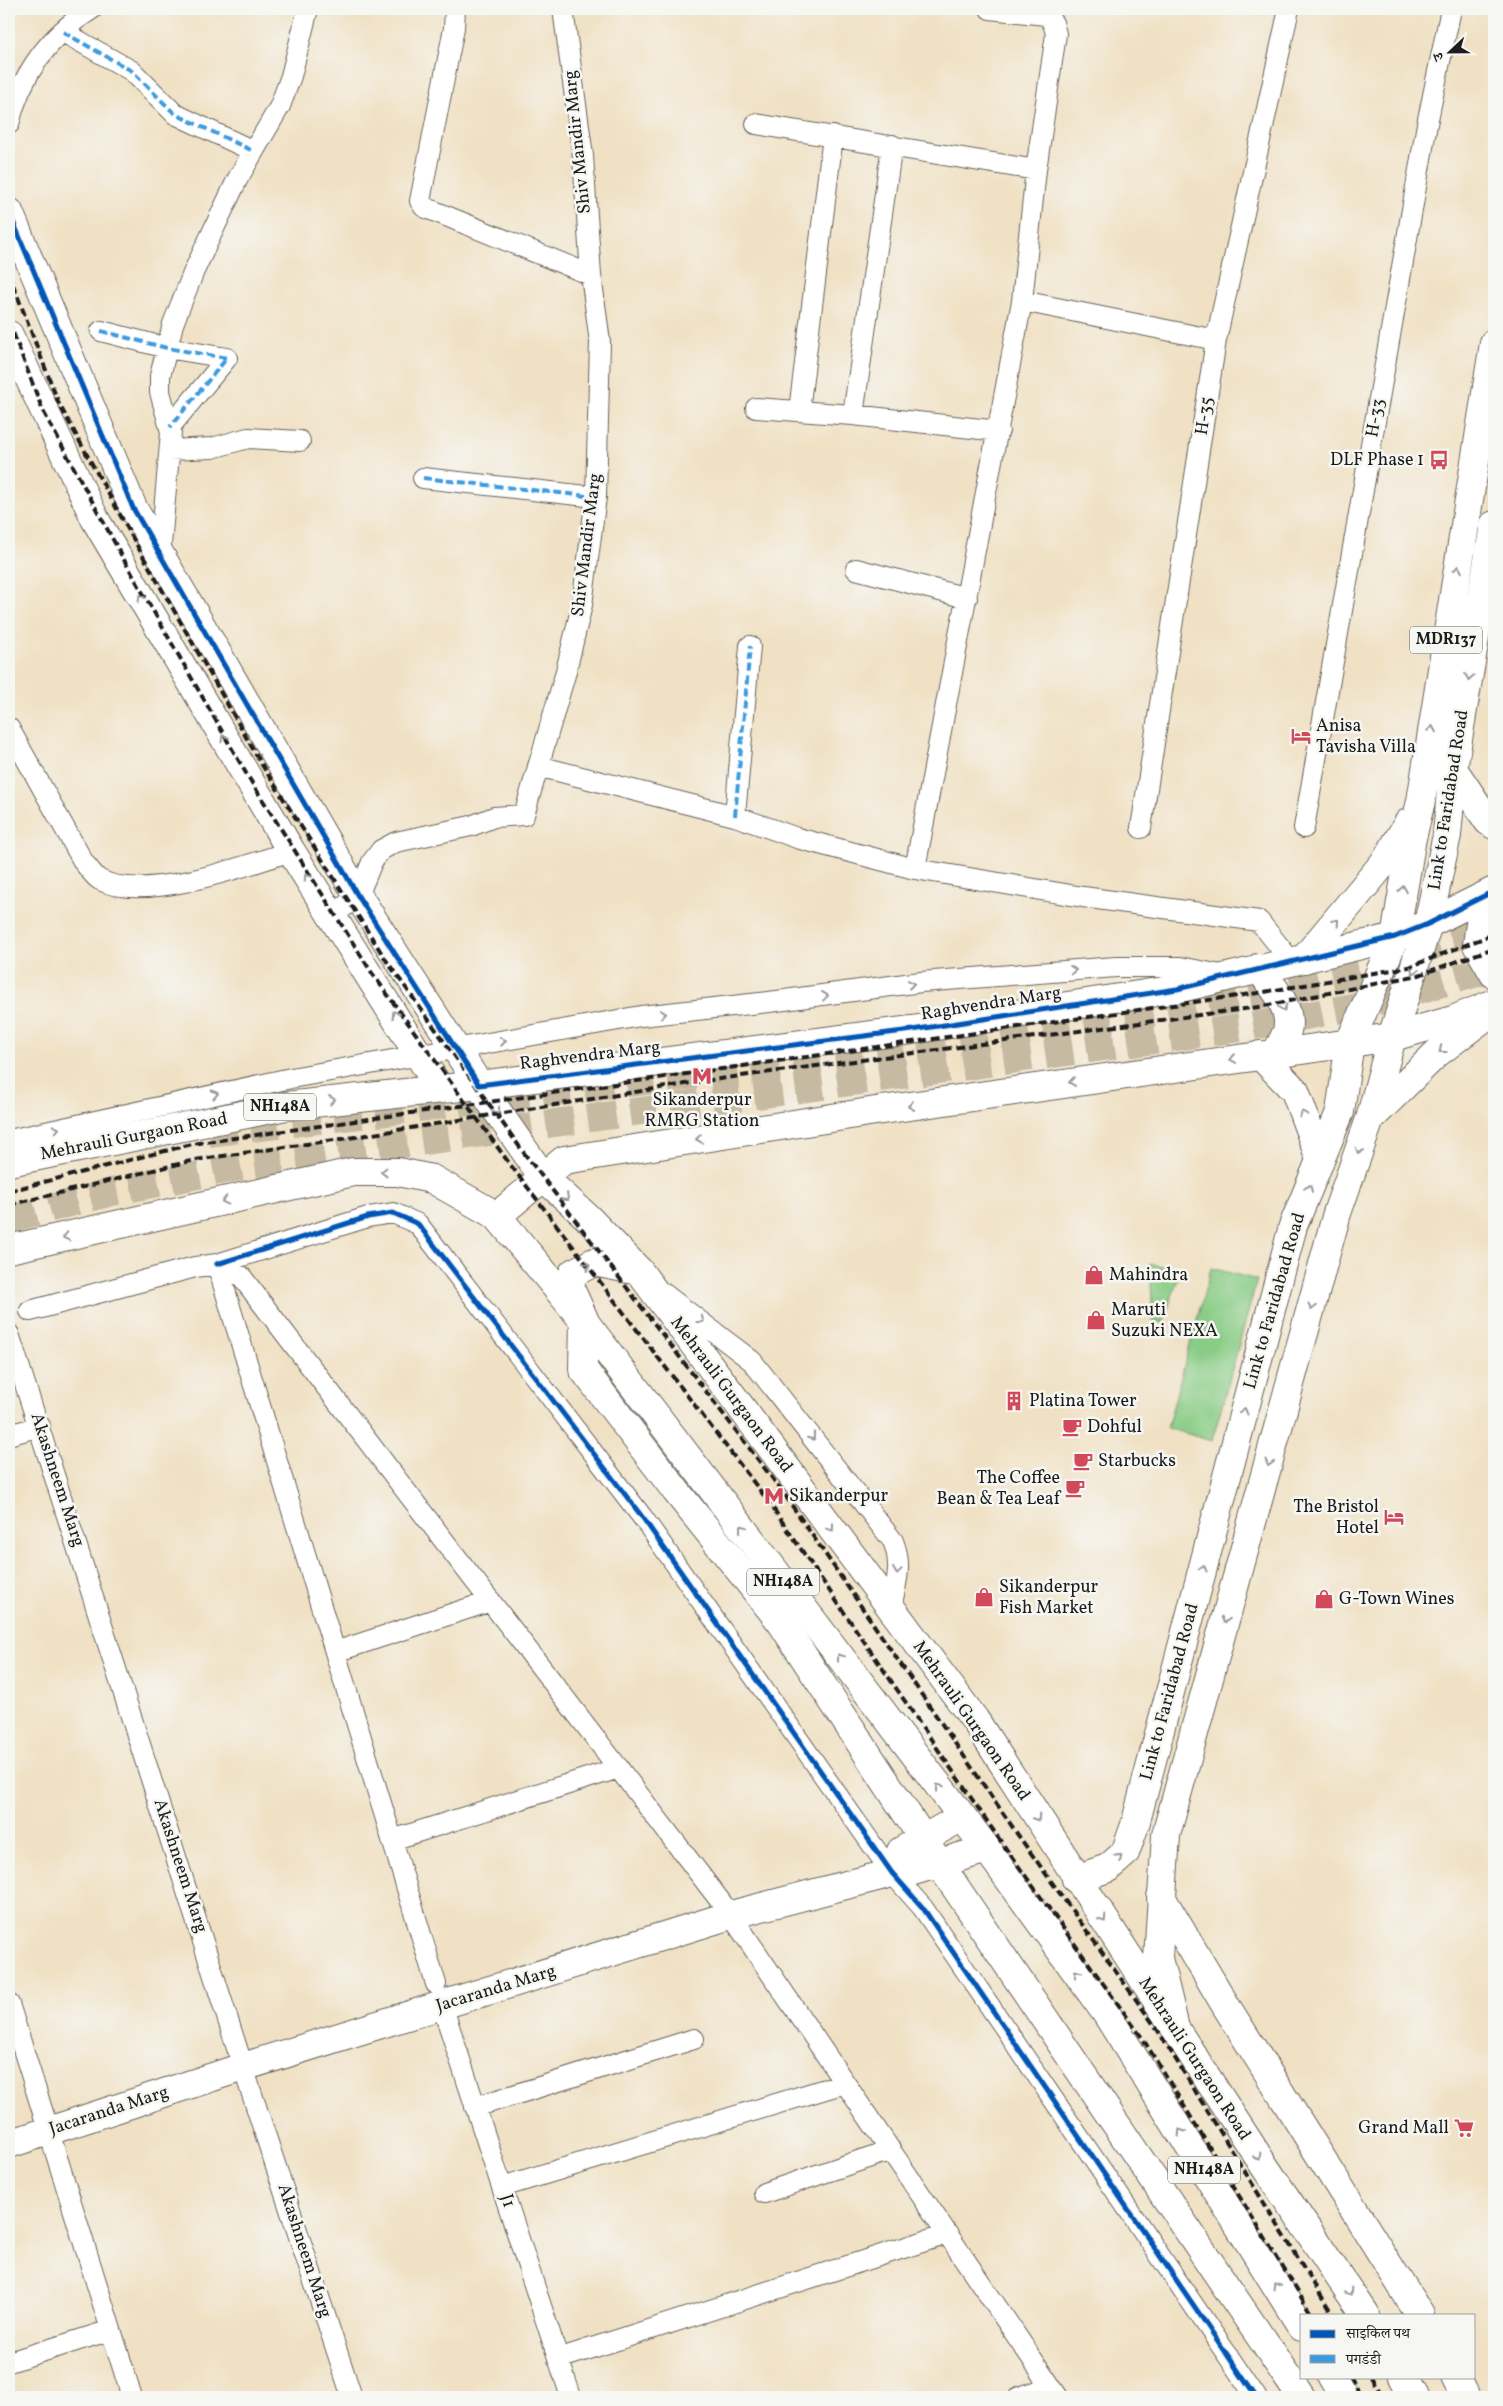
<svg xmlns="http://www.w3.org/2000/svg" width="1503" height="2406" font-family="Vollkorn,'Noto Serif Devanagari',serif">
	<rect width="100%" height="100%" fill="#f6f6f2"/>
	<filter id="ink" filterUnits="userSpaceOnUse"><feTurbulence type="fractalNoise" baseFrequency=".02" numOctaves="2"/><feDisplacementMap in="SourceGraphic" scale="10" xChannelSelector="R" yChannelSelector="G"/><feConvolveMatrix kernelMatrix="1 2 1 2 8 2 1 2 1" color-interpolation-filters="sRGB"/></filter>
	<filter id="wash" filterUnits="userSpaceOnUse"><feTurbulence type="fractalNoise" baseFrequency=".0096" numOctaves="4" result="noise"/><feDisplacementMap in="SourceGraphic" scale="20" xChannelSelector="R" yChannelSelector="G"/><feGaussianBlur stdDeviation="1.12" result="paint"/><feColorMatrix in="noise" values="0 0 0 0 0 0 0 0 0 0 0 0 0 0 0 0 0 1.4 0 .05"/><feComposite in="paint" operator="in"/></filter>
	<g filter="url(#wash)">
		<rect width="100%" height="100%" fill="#f0e1c4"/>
		<path fill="#89cc85" stroke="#527450" d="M1150,1264L1181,1270L1163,1323L1153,1321Z
			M1211,1268L1257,1280L1212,1441L1167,1428Z"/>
	</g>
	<g filter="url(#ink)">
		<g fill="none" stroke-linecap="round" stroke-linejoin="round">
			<path stroke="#c6baa2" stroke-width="28" stroke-dasharray="28 14" stroke-linecap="butt" d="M209,1133L898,1051L1253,997L1374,970L1494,921
				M9,1219L116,1191L244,1166L1248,1027L1373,1003L1494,968"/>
			<defs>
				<path id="street" d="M455,9L454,28L420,201L424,207L591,275
					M63,32L132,71L175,114L253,151
					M9,124C20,76 49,35 92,9
					M756,124L1036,170
					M1022,301L1216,340
					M101,331L167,348L227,358L170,427
					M756,408L853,415L999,431
					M799,411L833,136
					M853,415L892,145
					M170,450L212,448L248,438L300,441
					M423,478L596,497
					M160,556L171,432L160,392V376L173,324L194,271L237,180L280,106L291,76L308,9
					M856,569L967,598
					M9,728L84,863C89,868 94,877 100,880C144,903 245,866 291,851
					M538,766L735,816L797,838L915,869L1083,897L1259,921L1291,961
					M735,816L750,646
					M1141,828L1216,340L1289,9
					M1304,828L1427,124L1451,9
					M915,869L1022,301L1036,170L1056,34L1053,23L1046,15L990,9
					M332,916L358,896L372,862L381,850L396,842L471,826L494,817L524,815L565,675L582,605L596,497L600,342L591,275L583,156L563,9
					M9,1140L291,1078L641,1016L769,1002L921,982L1116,967H1180L1221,975
					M217,1264L368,1217L393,1213L418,1224L643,1518L892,1873L923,1908L1256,2397
					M217,1264L241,1276L731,1915L1058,2397
					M663,1293L752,1361L893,1541C903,1566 896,1583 891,1608
					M30,1311L195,1267L217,1264L436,1984
					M9,1334L243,2067L352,2397
					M9,1435L40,1426
					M335,1652L491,1601
					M392,1840L619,1768
					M9,2004L132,2397
					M442,2005L571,2397
					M475,2107L694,2039
					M502,2187L845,2083
					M764,2193L891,2150
					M558,2359L947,2234
					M9,2362L111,2330
					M1019,2397L1051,2387"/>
				<path id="secondary" d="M9,212L133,508L358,896L479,1085L912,1030L1177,989L1395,937L1428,924L1494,891
					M9,335L95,519L291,851L440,1089
					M1494,893L1481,917L1477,945L1494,974
					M1258,968C1272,985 1293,1008 1287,1031C1284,1039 1280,1046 1276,1053
					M497,1216L564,1160L882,1110L1392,1037L1453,1020L1494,1003
					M584,1321L583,1369L676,1491L781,1622L939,1863L1301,2397
					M892,1873L901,1851L962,1817
					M1161,1897L1226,2006L1420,2315
					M9,2144L243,2067L731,1915L892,1873L913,1871L987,1849
					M1455,2377L1465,2397"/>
				<path id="primary" d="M1453,769L1488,821L1494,825
					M1304,959L1387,859L1408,823
					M1260,1055L1295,1091L1320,1159
					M1370,1119L1436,1054L1494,1010
					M584,1319L570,1288L573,1273L594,1262L639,1271
					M1076,1879L1108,1868L1125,1853L1135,1825L1293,1226L1340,1112L1350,1042L1395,937L1412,838L1421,801L1494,343
					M1174,2024L1158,1958L1166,1835L1337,1213L1370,1119L1392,1037L1428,924L1447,835L1453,769L1494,525"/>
				<path id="highway" d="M9,1162L286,1106L479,1085L543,1177L587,1217L639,1271L975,1720L1265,2167L1365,2315
					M9,1249L353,1172H398L432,1179L497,1216L584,1321L987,1849L1106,2013L1302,2327
					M1332,2377L1344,2397
					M1403,2377L1414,2397"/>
			</defs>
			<use href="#street" stroke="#666157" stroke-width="22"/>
			<use href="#secondary" stroke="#666157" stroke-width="30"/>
			<use href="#primary" stroke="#666157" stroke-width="30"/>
			<use href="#highway" stroke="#666157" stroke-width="30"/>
			<use href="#street" stroke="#fff" stroke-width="20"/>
			<use href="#secondary" stroke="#fff" stroke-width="28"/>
			<use href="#primary" stroke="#fff" stroke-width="28"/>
			<use href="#highway" stroke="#fff" stroke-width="28"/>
			<path stroke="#1c1c1c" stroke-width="4" stroke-dasharray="8 4" stroke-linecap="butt" d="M9,274L59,404L139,549L262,765L386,960L524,1153L782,1491L1018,1835L1157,2029L1333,2315
				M9,322L43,411L123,558L247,775L372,973L509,1163L768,1501L1004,1846L1143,2039L1312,2315
				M9,1191L192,1144L1258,993L1409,967L1494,934
				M9,1205L195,1160L348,1138L704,1081L1259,1007L1419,975L1494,948
				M1350,2377L1362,2397
				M1371,2377L1383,2397"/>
			<path stroke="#3c9bdf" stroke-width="4" stroke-dasharray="8 4" stroke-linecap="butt" d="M63,32L132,71L175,114L253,151
				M101,331L167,348L227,358L170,427
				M423,478L596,497
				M735,816L750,646"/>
			<defs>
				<path id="cycleway" d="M9,212L133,508L358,896L479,1085L912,1030L1177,989L1395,937L1428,924L1494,891
					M217,1264L368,1217L393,1213L418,1224L643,1518L892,1873L923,1908L1256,2397"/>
			</defs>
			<use href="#cycleway" stroke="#f6f6f2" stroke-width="8"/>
			<use href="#cycleway" stroke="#0057b8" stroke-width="5"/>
		</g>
		<defs><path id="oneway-chevron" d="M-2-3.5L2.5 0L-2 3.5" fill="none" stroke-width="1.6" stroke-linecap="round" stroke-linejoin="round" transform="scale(1.25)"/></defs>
		<g stroke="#999">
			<use href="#oneway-chevron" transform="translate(1458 569) rotate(-81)"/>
			<use href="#oneway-chevron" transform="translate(141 598) rotate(-120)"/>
			<use href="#oneway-chevron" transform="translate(1469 677) rotate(99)"/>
			<use href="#oneway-chevron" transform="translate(1432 729) rotate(-81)"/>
			<use href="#oneway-chevron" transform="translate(224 738) rotate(-120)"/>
			<use href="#oneway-chevron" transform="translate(307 877) rotate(-123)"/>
			<use href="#oneway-chevron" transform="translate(1403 889) rotate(-80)"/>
			<use href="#oneway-chevron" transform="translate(1336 922) rotate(-49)"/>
			<use href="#oneway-chevron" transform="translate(1073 970) rotate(-4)"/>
			<use href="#oneway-chevron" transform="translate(1414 971) rotate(108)"/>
			<use href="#oneway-chevron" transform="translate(911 984) rotate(-8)"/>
			<use href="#oneway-chevron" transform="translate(825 996) rotate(-7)"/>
			<use href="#oneway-chevron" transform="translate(1283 1008) rotate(74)"/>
			<use href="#oneway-chevron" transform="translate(395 1014) rotate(-122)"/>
			<use href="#oneway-chevron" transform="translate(663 1014) rotate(-6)"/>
			<use href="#oneway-chevron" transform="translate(503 1041) rotate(-10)"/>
			<use href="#oneway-chevron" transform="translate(1442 1050) rotate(142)"/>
			<use href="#oneway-chevron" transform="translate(1233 1059) rotate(172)"/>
			<use href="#oneway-chevron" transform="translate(1072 1082) rotate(172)"/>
			<use href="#oneway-chevron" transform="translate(215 1094) rotate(-12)"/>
			<use href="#oneway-chevron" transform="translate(332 1100) rotate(-7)"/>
			<use href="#oneway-chevron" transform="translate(911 1106) rotate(172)"/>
			<use href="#oneway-chevron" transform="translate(497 1111) rotate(55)"/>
			<use href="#oneway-chevron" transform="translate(1303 1114) rotate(-111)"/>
			<use href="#oneway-chevron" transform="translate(56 1129) rotate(-13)"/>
			<use href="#oneway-chevron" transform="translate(699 1139) rotate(171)"/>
			<use href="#oneway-chevron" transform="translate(1359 1151) rotate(109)"/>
			<use href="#oneway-chevron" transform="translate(384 1172) rotate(179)"/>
			<use href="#oneway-chevron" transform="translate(1309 1188) rotate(-67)"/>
			<use href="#oneway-chevron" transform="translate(566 1198) rotate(42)"/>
			<use href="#oneway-chevron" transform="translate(225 1201) rotate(167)"/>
			<use href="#oneway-chevron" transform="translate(66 1237) rotate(167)"/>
			<use href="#oneway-chevron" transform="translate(587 1266) rotate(-26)"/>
			<use href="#oneway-chevron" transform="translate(1312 1307) rotate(105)"/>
			<use href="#oneway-chevron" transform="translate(701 1320) rotate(36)"/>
			<use href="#oneway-chevron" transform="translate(1244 1411) rotate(-75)"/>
			<use href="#oneway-chevron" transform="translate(812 1437) rotate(52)"/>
			<use href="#oneway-chevron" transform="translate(1269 1463) rotate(105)"/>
			<use href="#oneway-chevron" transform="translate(742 1528) rotate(-127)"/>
			<use href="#oneway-chevron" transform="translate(831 1528) rotate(53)"/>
			<use href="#oneway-chevron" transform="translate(1203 1568) rotate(-75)"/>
			<use href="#oneway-chevron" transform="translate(897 1571) rotate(98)"/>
			<use href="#oneway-chevron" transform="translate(1225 1620) rotate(105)"/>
			<use href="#oneway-chevron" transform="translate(840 1657) rotate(-127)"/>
			<use href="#oneway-chevron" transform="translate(939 1787) rotate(-127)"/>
			<use href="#oneway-chevron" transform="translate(1037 1818) rotate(57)"/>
			<use href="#oneway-chevron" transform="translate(1119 1857) rotate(-42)"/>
			<use href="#oneway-chevron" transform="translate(1103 1919) rotate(57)"/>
			<use href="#oneway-chevron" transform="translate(1077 1973) rotate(-126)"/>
			<use href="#oneway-chevron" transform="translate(1181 2132) rotate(-122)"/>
			<use href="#oneway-chevron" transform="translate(1258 2157) rotate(57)"/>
			<use href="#oneway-chevron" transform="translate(1276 2285) rotate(-122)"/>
			<use href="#oneway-chevron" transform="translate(1349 2292) rotate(56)"/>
		</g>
	</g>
	<defs>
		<symbol id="bus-bare" viewBox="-9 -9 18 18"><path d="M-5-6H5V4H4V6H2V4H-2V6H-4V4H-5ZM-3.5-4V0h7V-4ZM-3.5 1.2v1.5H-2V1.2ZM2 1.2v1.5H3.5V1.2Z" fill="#d1495b" stroke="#f6f6f2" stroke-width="2.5" paint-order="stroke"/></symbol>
		<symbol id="hotel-bare" viewBox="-9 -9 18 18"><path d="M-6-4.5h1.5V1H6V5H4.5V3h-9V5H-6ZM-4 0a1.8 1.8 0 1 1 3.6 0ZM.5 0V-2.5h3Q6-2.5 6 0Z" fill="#d1495b" stroke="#f6f6f2" stroke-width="2.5" paint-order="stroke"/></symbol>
		<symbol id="metro-bare" viewBox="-9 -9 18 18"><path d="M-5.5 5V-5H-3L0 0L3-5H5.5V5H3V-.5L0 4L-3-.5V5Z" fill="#d1495b" stroke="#f6f6f2" stroke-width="2.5" paint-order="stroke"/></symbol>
		<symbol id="shop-bare" viewBox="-9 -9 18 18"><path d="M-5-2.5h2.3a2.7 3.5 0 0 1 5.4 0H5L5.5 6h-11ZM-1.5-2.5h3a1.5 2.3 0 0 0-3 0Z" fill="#d1495b" stroke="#f6f6f2" stroke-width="2.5" paint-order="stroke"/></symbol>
		<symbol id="building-bare" viewBox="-9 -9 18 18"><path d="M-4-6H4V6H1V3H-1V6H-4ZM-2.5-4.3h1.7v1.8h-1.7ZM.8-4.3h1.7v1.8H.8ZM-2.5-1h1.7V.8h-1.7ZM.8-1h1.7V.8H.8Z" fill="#d1495b" stroke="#f6f6f2" stroke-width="2.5" paint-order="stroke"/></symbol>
		<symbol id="cafe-bare" viewBox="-9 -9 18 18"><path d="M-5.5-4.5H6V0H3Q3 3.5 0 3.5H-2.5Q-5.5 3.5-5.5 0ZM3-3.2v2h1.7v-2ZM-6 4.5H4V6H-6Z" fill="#d1495b" stroke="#f6f6f2" stroke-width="2.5" paint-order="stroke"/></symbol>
		<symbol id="supermarket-bare" viewBox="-9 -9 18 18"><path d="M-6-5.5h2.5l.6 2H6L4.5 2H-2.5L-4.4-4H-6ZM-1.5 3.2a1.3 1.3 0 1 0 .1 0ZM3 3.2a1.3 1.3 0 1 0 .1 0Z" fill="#d1495b" stroke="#f6f6f2" stroke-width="2.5" paint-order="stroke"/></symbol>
	</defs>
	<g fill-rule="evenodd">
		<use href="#bus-bare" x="1425" y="446" width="28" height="28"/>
		<use href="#hotel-bare" x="1287" y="722" width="28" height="28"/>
		<use href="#metro-bare" x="688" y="1062" width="28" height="28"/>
		<use href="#shop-bare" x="1080" y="1261" width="28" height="28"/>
		<use href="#shop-bare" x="1082" y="1306" width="28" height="28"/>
		<use href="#building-bare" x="1000" y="1387" width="28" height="28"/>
		<use href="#cafe-bare" x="1058" y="1413" width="28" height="28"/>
		<use href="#cafe-bare" x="1069" y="1447" width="28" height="28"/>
		<use href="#cafe-bare" x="1061" y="1474" width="28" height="28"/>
		<use href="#metro-bare" x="760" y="1482" width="28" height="28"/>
		<use href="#hotel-bare" x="1380" y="1503" width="28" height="28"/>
		<use href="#shop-bare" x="970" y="1583" width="28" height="28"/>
		<use href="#shop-bare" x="1310" y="1585" width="28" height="28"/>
		<use href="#supermarket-bare" x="1450" y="2114" width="28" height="28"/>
	</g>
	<g text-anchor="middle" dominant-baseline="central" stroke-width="5" stroke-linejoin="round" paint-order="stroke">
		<g fill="#f6f6f2" stroke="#5d5d5c" stroke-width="1">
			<rect x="1410" y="626.5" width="72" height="27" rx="4"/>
			<rect x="244" y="1093.5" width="72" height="27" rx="4"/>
			<rect x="747" y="1568.5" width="72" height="27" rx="4"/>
			<rect x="1168" y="2156.5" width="72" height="27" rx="4"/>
		</g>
		<g font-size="16" font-weight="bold" fill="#1c1c1c">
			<text x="1446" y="640">MDR137</text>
			<text x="280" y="1107">NH148A</text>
			<text x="783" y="1582">NH148A</text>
			<text x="1204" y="2170">NH148A</text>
		</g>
		<g font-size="18" fill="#1c1c1c" stroke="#f6f6f2">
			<text transform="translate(578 142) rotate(-96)">Shiv Mandir Marg</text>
			<text transform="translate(1205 416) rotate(-81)">H-35</text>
			<text transform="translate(1376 418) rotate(-80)">H-33</text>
			<text transform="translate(587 545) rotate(-83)">Shiv Mandir Marg</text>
			<text transform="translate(1449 800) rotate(-81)">Link to Faridabad Road</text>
			<text transform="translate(991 1004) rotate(-9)">Raghvendra Marg</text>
			<text transform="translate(590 1056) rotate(-7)">Raghvendra Marg</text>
			<text transform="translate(134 1137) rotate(-11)">Mehrauli Gurgaon Road</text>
			<text transform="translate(1275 1301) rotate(-74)">Link to Faridabad Road</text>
			<text transform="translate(731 1395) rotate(53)">Mehrauli Gurgaon Road</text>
			<text transform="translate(57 1480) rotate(72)">Akashneem Marg</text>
			<text transform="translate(1170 1692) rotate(-75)">Link to Faridabad Road</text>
			<text transform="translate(971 1721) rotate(55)">Mehrauli Gurgaon Road</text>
			<text transform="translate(180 1866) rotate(72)">Akashneem Marg</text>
			<text transform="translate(496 1989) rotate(-17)">Jacaranda Marg</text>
			<text transform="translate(1194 2059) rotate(57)">Mehrauli Gurgaon Road</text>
			<text transform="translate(109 2111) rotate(-18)">Jacaranda Marg</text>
			<text transform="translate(507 2201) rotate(72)">J1</text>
			<text transform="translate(304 2251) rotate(72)">Akashneem Marg</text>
		</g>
		<g font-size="18" fill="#1c1c1c" stroke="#f6f6f2" text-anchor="start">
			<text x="1424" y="460" text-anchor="end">DLF Phase 1</text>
			<text x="1316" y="726">Anisa<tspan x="1316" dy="21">Tavisha Villa</tspan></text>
			<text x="702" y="1100" text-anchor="middle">Sikanderpur<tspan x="702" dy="21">RMRG Station</tspan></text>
			<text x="1109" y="1275">Mahindra</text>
			<text x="1111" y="1310">Maruti<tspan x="1111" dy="21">Suzuki NEXA</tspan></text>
			<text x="1029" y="1401">Platina Tower</text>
			<text x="1087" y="1427">Dohful</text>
			<text x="1098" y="1461">Starbucks</text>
			<text x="1060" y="1478" text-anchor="end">The Coffee<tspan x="1060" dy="21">Bean &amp; Tea Leaf</tspan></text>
			<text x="789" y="1496">Sikanderpur</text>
			<text x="1379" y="1507" text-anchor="end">The Bristol<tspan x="1379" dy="21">Hotel</tspan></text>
			<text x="999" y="1587">Sikanderpur<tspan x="999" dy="21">Fish Market</tspan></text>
			<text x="1339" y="1599">G-Town Wines</text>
			<text x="1449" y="2128" text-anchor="end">Grand Mall</text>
		</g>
	</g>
	<rect width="1503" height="2406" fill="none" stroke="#f6f6f2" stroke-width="30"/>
	<rect x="1300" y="2314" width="175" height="65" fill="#f6f6f2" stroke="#9f9f9c"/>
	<rect x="1310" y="2330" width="25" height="8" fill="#0057b8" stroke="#9f9f9c"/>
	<text x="1346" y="2338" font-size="15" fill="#1c1c1c">साइकिल पथ</text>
	<rect x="1310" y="2355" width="25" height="8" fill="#3c9bdf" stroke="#9f9f9c"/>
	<text x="1346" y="2364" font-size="15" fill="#1c1c1c">पगडंडी</text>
	<g transform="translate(1450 52) rotate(248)" stroke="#f6f6f2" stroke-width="4" paint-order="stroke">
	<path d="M0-4L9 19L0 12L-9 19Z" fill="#1c1c1c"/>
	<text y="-8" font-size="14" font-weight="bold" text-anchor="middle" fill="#1c1c1c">उ</text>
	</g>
</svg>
